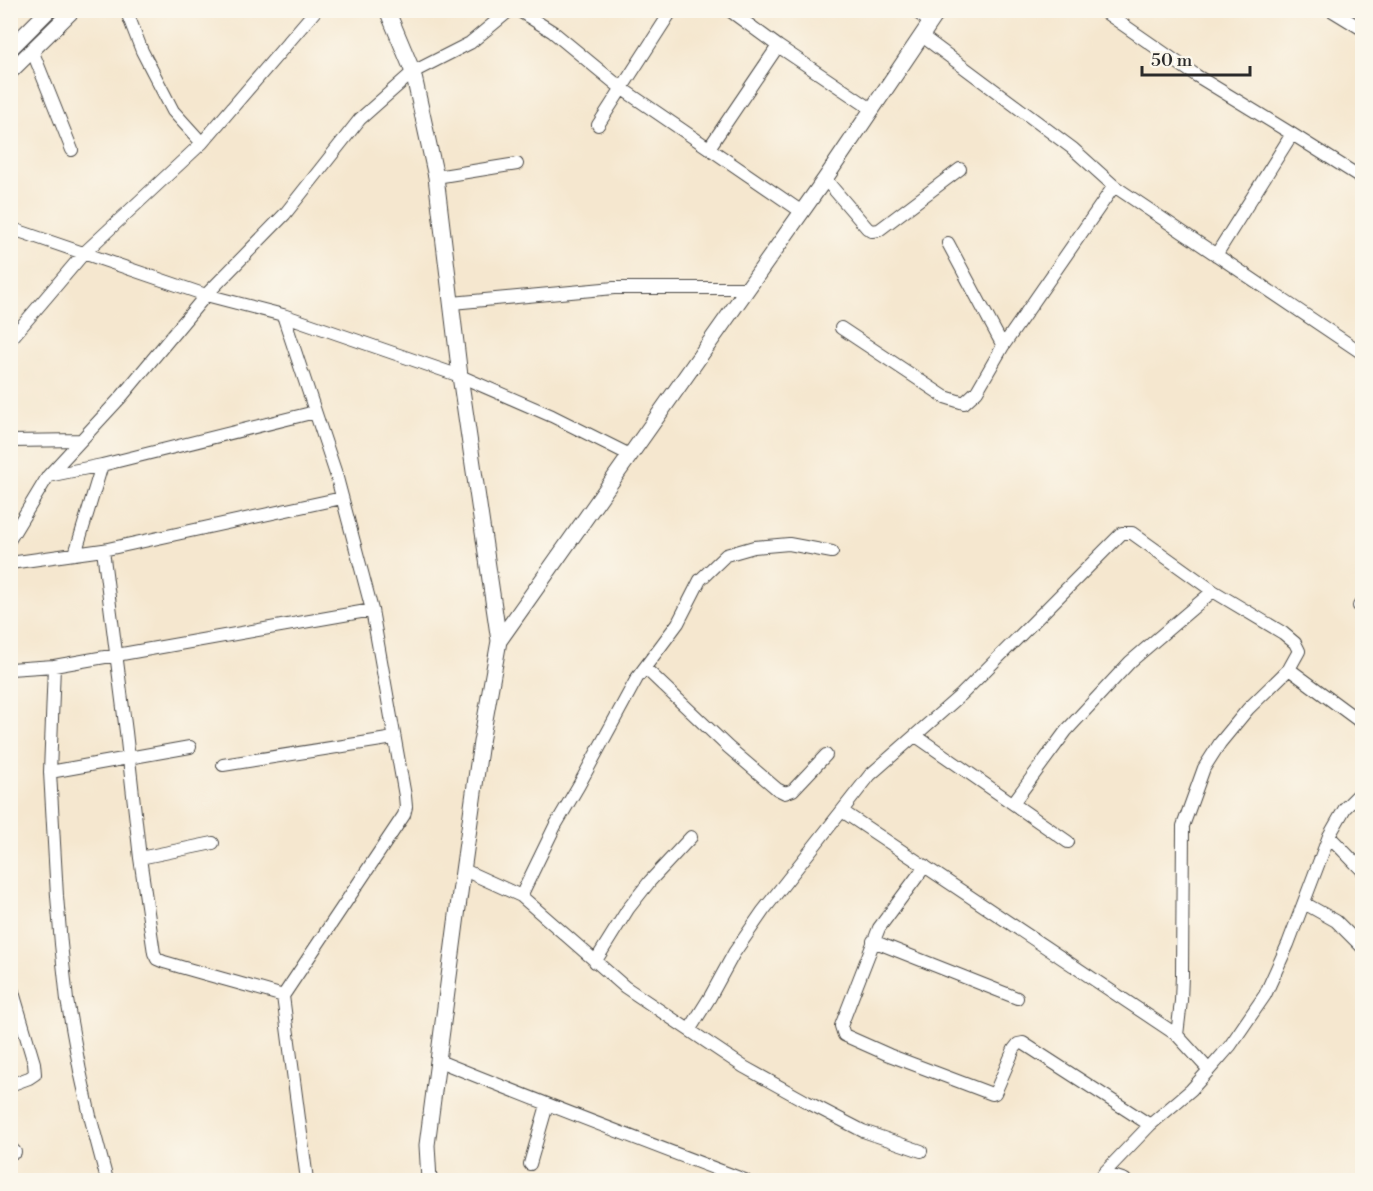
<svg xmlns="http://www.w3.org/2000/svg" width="1373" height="1191" font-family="'Libre Bodoni',serif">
	<rect width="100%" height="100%" fill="#fbf7ec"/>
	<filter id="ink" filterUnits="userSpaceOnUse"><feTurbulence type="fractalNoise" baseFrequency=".0167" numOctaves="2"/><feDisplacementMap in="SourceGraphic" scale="12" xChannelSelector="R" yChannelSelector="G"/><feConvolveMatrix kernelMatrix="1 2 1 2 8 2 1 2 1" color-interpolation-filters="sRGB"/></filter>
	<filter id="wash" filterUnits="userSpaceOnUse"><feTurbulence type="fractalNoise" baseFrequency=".008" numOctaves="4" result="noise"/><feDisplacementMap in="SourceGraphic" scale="24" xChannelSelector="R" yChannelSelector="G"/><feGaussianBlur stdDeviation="1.35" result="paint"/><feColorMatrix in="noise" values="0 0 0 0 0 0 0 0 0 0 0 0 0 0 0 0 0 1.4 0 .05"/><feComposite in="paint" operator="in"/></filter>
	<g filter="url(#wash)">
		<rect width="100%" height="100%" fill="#f5e7cf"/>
	</g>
	<g filter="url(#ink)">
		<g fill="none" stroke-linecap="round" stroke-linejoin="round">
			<defs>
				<path id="minor" d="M126,10L142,51L173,111L202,143
					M518,10L553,32L621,88L802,212
					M729,10L778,46L873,110
					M914,10L931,23
					M1102,10L1197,76L1292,134L1362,178
					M1331,10L1362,29
					M922,36L1072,148L1114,186L1362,353
					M32,50L72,150
					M598,125L672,10
					M709,148L778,46
					M436,177L517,164
					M825,179L867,228L872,231L879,230L960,169
					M10,228L206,295L283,315L460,376L552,416L630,455
					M948,243L1003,346
					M1216,255L1292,134
					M452,303L614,288H748
					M841,328L945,397L964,403L977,391L1003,346L1114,186
					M10,340L84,253L202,143L316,10
					M10,441L81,440
					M48,476L102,465L315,412
					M10,539L48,476L122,396L206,295L285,214L360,119L413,72L470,43L510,10
					M103,550L126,732L140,858L154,953L157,959L164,962C204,974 243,984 283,996L307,1180
					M75,554L102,465
					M10,563L103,550L342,498
					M1359,606L1362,609
					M54,666L50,772L57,896L61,944L67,1000L80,1071L90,1116L107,1180
					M645,668L728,747L777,789L785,793L793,790L826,755
					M10,669L54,666L372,610
					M1289,669L1362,723
					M916,736L1068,842
					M223,765L394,738
					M50,772L190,747
					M1013,803L1066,731L1130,662L1213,591
					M842,811L1177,1035
					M1329,836L1362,870
					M140,858L213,843
					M925,866L879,928L841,1026L844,1035L889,1055L992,1094L995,1093L1014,1049L1018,1044L1023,1043L1150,1125
					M464,870L521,896L625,987L744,1067L807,1102L863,1131L921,1151
					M521,896L555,826L579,785L637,678L678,623L700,580L726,555L754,547L789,544L832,552
					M1304,903L1336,921L1362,947
					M873,941L1017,998
					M595,962L628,909L650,881L691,837
					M10,982L34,1063L35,1074L29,1078L10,1085
					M283,996L404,815L406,807L405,796L372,610L336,474L283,315
					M690,1029L710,997L734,953L763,911L870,775L961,695L1122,533H1132L1213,591L1283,633L1295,643L1299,651L1289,669L1248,709L1220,743L1204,768L1183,826L1182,975L1181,1001L1177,1035L1209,1070
					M439,1061C540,1102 642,1141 745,1180
					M10,1147L15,1152
					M530,1164L547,1105
					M1104,1173L1125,1180
					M1099,1180L1104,1173L1150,1125L1191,1090L1209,1070L1230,1046L1265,995L1288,944L1329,836L1345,808L1362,791"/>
				<path id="tertiary" d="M387,10L413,72L436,177L460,376L499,641L481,742L459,900L427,1145L429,1180
					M10,49L49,10
					M10,72L73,10
					M499,641L825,179L939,10"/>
			</defs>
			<use href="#minor" stroke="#494744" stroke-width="14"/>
			<use href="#tertiary" stroke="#494744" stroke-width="17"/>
			<use href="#minor" stroke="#fff" stroke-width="12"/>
			<use href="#tertiary" stroke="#fff" stroke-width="15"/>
		</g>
	</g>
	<rect width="1373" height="1191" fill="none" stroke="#fbf7ec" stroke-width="36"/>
	<path d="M1142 66v9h108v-9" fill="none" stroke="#2b2b2b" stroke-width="3"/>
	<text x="1151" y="66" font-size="18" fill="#2b2b2b" stroke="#fbf7ec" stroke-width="4.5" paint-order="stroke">50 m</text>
</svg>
